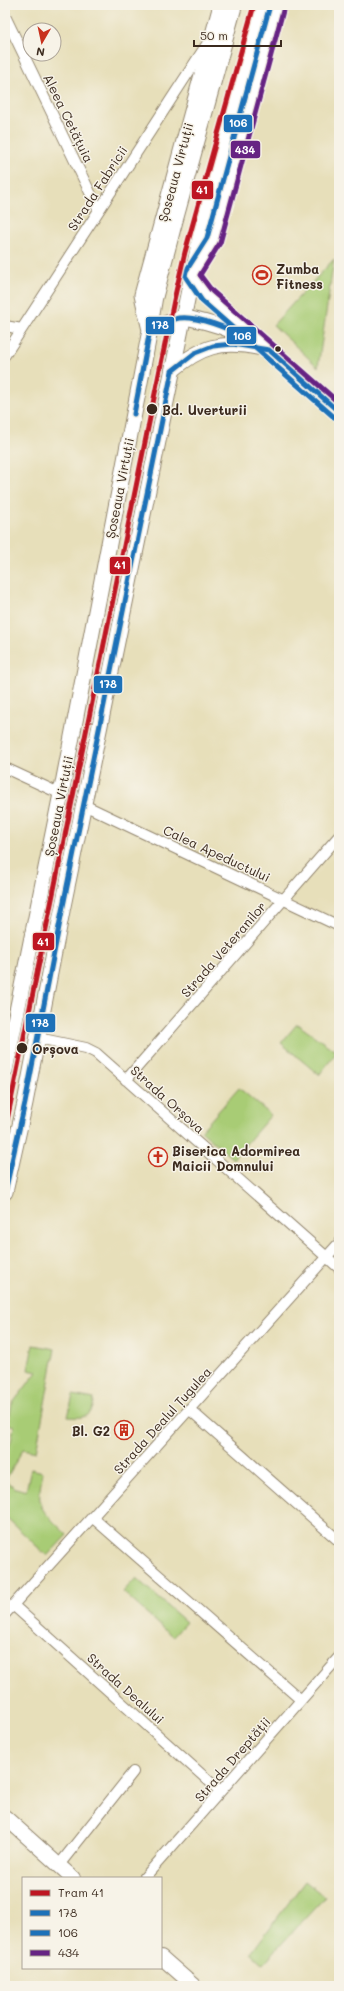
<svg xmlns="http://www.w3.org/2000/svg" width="344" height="1991" font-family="Mali,sans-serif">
	<rect width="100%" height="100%" fill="#f7f3e8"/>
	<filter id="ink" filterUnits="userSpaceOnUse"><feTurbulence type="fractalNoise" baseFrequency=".025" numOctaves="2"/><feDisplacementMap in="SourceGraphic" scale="8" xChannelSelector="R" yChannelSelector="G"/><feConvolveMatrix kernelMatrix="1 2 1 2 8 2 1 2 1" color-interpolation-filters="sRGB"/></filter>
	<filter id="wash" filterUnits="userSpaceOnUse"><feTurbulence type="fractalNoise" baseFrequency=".012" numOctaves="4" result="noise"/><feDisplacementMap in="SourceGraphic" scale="16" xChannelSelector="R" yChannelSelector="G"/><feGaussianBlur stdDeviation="0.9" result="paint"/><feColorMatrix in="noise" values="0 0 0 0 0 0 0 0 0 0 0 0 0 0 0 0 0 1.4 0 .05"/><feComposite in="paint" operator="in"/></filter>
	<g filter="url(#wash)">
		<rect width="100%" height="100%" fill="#e7dfba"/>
		<path fill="#a8cc75" stroke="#727b4a" d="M334,259L318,367L273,325Z
			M297,1024L337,1052L319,1075L281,1043Z
			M239,1088L271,1115L233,1159L201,1131Z
			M33,1345L55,1349L36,1452L23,1449L5,1481V1453L11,1442L14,1426L8,1424L12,1404L37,1372L28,1370Z
			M73,1395L94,1399C93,1418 84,1418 68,1417Z
			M31,1469L43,1472C35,1511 41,1508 67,1535L47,1556L5,1516V1481L16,1488L26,1491Z
			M136,1578L186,1622L173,1637L123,1592Z
			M305,1881L325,1897L263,1964L251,1953Z"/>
	</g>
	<g filter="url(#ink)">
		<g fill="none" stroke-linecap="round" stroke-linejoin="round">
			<defs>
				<path id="street" d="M5,16L98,209
					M5,326L22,329
					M5,355L207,44
					M5,768L61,794
					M84,805L339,926
					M38,1038L86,1048L96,1053L339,1268
					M126,1080L339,836
					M189,1409L339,1541
					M92,1517L301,1700
					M13,1605L220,1791
					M5,1614L339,1243
					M59,1865L133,1772
					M144,1878L339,1657"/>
				<path id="secondary" d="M264,5L200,237L192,275L207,296L269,350
					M150,329L155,299L173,230L235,5
					M150,330C159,326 169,321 178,319C186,316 198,321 205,322C264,337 296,373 339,412
					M172,371C201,346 222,340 259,348
					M5,1817L73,1878
					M161,1957L194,1986"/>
				<path id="primary" d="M5,1070L61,794L150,330L142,295L221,5
					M5,1192L25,1103L62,911L192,275L213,241L277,5"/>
			</defs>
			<use href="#street" stroke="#91846c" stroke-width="12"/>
			<use href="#secondary" stroke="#91846c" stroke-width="16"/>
			<use href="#primary" stroke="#91846c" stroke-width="17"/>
			<use href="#street" stroke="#fff" stroke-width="10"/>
			<use href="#secondary" stroke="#fff" stroke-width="14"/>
			<use href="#primary" stroke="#fff" stroke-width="15"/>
			<defs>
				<path id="bus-1" d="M134,414L150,330C159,326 169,320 179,318C199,315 233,331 251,339
					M5,1192L25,1103L62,911L172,371L195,353L213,346L233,344L269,350L339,412"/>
				<path id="bus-2" d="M270,5L207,238L186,271L185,276L202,301L334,417"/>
				<path id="bus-3" d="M284,7L220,243L200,275L212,291L339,403"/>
			</defs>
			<use href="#bus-1" stroke="#f7f3e8" stroke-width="8"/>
			<use href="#bus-2" stroke="#f7f3e8" stroke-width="8"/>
			<use href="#bus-3" stroke="#f7f3e8" stroke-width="8"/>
			<use href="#bus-1" stroke="#1d71b8" stroke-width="5"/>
			<use href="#bus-2" stroke="#1d71b8" stroke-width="5"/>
			<use href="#bus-3" stroke="#662483" stroke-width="5"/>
			<defs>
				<path id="tram-1" d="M5,1130L174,300L185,252L254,5"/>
			</defs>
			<use href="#tram-1" stroke="#f7f3e8" stroke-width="8"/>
			<use href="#tram-1" stroke="#be1622" stroke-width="5"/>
		</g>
	</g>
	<defs>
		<symbol id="stadium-ring" viewBox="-11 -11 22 22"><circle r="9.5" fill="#f7f3e8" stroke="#c8321e" stroke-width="1.5"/><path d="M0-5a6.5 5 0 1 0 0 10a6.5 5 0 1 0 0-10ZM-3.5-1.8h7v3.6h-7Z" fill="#c8321e"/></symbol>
		<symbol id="church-ring" viewBox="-11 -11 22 22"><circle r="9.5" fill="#f7f3e8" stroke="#c8321e" stroke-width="1.5"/><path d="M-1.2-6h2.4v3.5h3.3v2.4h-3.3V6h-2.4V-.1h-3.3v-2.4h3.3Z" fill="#c8321e"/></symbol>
		<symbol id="building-ring" viewBox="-11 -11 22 22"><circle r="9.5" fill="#f7f3e8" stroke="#c8321e" stroke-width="1.5"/><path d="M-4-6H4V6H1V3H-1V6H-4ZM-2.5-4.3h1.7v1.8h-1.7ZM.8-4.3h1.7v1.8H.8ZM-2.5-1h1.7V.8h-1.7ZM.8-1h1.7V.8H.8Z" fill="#c8321e"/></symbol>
	</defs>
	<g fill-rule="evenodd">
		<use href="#stadium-ring" x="251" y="264" width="22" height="22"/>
		<use href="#church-ring" x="147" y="1146" width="22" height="22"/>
		<use href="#building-ring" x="113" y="1419" width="22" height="22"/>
	</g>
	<g fill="#3b2a1e" stroke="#f7f3e8" stroke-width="1.5">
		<circle cx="278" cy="349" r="3.5"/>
		<circle cx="152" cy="409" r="6"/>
		<circle cx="22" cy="1048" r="6"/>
	</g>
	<g text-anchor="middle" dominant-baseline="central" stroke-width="3" stroke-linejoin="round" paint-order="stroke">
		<g font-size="13" fill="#3b2a1e" stroke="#f7f3e8">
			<text transform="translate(69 118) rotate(64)">Aleea Cetățuia</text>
			<text transform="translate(175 172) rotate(-75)">Șoseaua Virtuții</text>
			<text transform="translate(97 188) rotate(-57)">Strada Fabricii</text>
			<text transform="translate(119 488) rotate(-79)">Șoseaua Virtuții</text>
			<text transform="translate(58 806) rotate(-79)">Șoseaua Virtuții</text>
			<text transform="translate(217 853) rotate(25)">Calea Apeductului</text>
			<text transform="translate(223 949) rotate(-49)">Strada Veteranilor</text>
			<text transform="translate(168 1099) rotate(42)">Strada Orșova</text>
			<text transform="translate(162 1420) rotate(-48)">Strada Dealul Țugulea</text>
			<text transform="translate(126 1688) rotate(42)">Strada Dealului</text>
			<text transform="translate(232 1759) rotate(-49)">Strada Dreptății</text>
		</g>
		<g font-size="13" font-weight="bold" fill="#3b2a1e" stroke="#f7f3e8" text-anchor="start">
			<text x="276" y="268">Zumba<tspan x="276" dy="15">Fitness</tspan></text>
			<text x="172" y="1150">Biserica Adormirea<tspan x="172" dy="15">Maicii Domnului</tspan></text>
			<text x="110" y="1430" text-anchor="end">Bl. G2</text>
		</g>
		<g font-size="13" font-weight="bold" fill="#3b2a1e" stroke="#f7f3e8" text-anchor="start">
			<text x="162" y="409">Bd. Uverturii</text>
			<text x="32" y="1048">Orșova</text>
		</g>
	</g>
	<g stroke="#f7f3e8" stroke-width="1.5">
		<rect x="223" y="114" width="30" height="19" rx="4" fill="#1d71b8"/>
		<rect x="230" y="140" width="31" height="19" rx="4" fill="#662483"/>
		<rect x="191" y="180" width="23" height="20" rx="4" fill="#be1622"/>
		<rect x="145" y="316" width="30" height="19" rx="4" fill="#1d71b8"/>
		<rect x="226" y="326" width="31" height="19" rx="4" fill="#1d71b8"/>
		<rect x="109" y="556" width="22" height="19" rx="4" fill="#be1622"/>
		<rect x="93" y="675" width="30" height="19" rx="4" fill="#1d71b8"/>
		<rect x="32" y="932" width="23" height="19" rx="4" fill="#be1622"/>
		<rect x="25" y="1013" width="31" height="20" rx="4" fill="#1d71b8"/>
	</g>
	<g font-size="11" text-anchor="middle" font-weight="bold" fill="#fff">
		<text x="238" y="127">106</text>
		<text x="245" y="154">434</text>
		<text x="202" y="194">41</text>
		<text x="160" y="329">178</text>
		<text x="242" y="340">106</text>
		<text x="120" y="569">41</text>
		<text x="108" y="688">178</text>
		<text x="43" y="946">41</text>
		<text x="40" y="1027">178</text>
	</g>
	<rect width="344" height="1991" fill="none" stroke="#f7f3e8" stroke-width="20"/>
	<rect x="22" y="1877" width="140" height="92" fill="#f7f3e8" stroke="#aca397"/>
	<rect x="30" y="1890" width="20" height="6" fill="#be1622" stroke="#aca397"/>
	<text x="58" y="1897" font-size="12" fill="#3b2a1e">Tram 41</text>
	<rect x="30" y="1910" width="20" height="6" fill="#1d71b8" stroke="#aca397"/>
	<text x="58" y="1917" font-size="12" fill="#3b2a1e">178</text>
	<rect x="30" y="1930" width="20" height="6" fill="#1d71b8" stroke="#aca397"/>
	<text x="58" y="1937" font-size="12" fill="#3b2a1e">106</text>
	<rect x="30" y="1950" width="20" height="6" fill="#662483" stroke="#aca397"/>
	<text x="58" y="1957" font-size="12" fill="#3b2a1e">434</text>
	<g transform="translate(42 42) rotate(189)"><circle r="19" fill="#f7f3e8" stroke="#aca397"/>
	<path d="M0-3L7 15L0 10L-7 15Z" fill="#c8321e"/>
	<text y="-6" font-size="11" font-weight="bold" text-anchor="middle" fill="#3b2a1e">N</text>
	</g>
	<path d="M194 40v6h87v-6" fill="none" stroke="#3b2a1e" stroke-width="2"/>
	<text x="200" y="40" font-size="12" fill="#3b2a1e" stroke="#f7f3e8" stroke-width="3" paint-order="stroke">50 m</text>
</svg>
